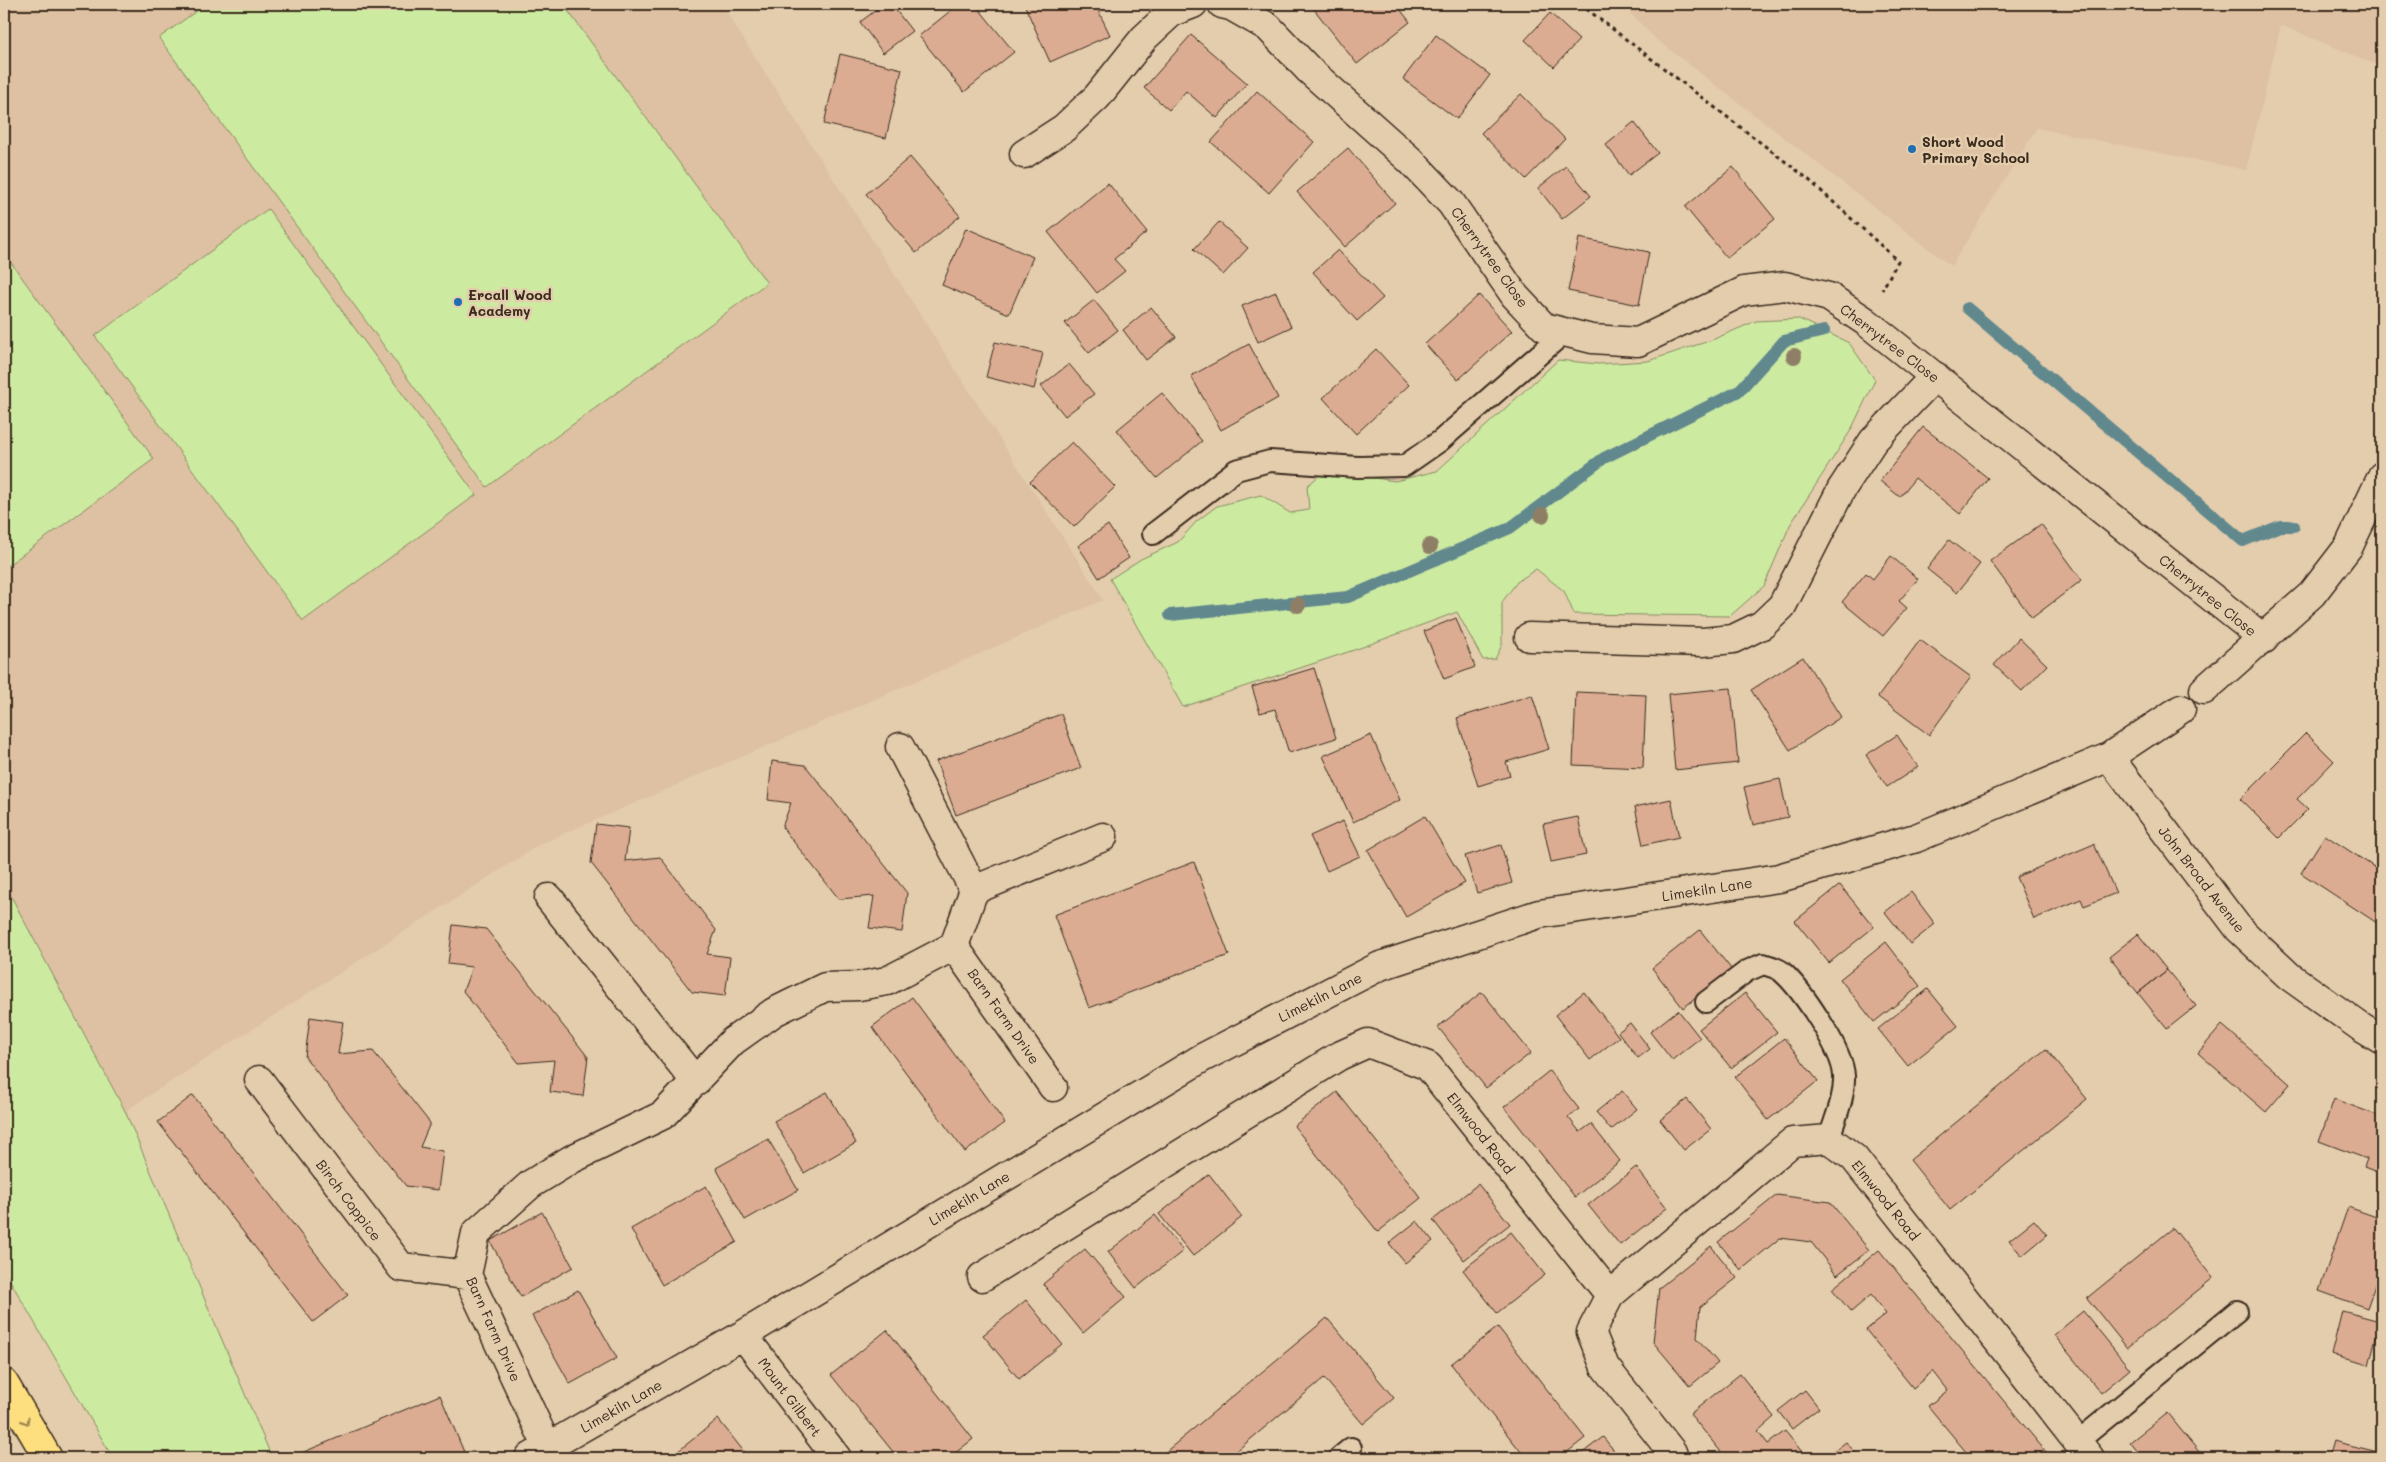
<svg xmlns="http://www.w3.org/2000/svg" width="2386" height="1462" font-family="Mali,sans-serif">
	<rect width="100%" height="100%" fill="#e3cdad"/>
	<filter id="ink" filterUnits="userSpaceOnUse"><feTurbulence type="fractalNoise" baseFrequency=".02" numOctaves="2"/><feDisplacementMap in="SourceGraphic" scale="10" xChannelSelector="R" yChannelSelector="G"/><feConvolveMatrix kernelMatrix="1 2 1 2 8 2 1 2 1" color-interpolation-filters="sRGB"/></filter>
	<g filter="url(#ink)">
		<path fill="#dec0a2" d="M4,4H721L1103,600L540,844L125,1111L4,883Z
			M1621,4H2382V67L2281,25L2246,170L2037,128L1951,266L1656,39Z"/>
		<path fill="#cdeaa1" stroke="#848a60" d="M206,4H563L767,283L487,487L159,38Z
			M268,209L476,495L303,621L95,336Z
			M4,253L154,459L4,568Z
			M1799,319L1849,343L1875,380L1851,430L1790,525L1764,586L1730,616L1574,614L1564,591L1536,569L1517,582L1502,602V645L1495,659L1483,660L1457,612L1357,649L1183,707L1110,579L1141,559L1178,542L1197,521L1217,506L1261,495L1290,513L1309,510L1307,486L1320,475L1347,474L1395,481L1437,471L1558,360L1598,364L1648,361L1712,340L1756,321Z
			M4,883L125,1111L272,1458H113L4,1270Z"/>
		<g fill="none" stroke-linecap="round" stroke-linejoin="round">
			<path stroke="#60888d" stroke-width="12" d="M1967,308L2243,541L2280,526H2294
				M1170,615L1348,597L1510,528L1604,458L1739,391L1784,341L1824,331"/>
		</g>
		<path fill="#dbac92" stroke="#3b2a1e" d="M884,4H891L912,31L883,53L860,22Z
			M959,4H975L1014,52L964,92L919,36Z
			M1024,4H1095L1110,35L1050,62Z
			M1310,4H1396L1410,22L1357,64Z
			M1550,13L1579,40L1554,67L1525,40Z
			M1191,35L1247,83L1217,118L1186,91L1169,110L1144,88Z
			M1436,35L1490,75L1457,119L1403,79Z
			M840,54L902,69L886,138L824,124Z
			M1257,91L1314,142L1269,193L1211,142Z
			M1521,94L1565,139L1526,179L1481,133Z
			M1634,122L1658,153L1629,175L1606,145Z
			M1348,148L1395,203L1345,247L1297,192Z
			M910,157L960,216L916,253L866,194Z
			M1566,166L1591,196L1562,219L1538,188Z
			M1733,167L1775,219L1727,258L1685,207Z
			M1108,183L1147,232L1114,259L1125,271L1097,293L1048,232Z
			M1219,222L1248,248L1223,275L1194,249Z
			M966,228L1033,257L1009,314L942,285Z
			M1579,238L1649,252L1639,305L1568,291Z
			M1338,250L1383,298L1357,321L1313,272Z
			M1276,292L1291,327L1258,342L1242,306Z
			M1479,295L1512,331L1458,380L1425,344Z
			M1094,300L1118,330L1089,353L1065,323Z
			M1151,307L1176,337L1146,360L1123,330Z
			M995,342L1043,353L1034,389L986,377Z
			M1249,344L1278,398L1221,430L1191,376Z
			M1376,349L1409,385L1356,434L1323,398Z
			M1069,364L1094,394L1065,416L1041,386Z
			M1162,393L1202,441L1157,478L1117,430Z
			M1923,427L1988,478L1960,514L1915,478L1900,497L1880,481Z
			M1072,442L1115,487L1074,527L1030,482Z
			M2041,524L2082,580L2032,618L1990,561Z
			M1108,525L1129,558L1099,578L1078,546Z
			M1949,540L1980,564L1957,593L1927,569Z
			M1891,556L1918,579L1899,601L1907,608L1883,636L1842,602L1866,573L1873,579Z
			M1456,618L1475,667L1444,679L1424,631Z
			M2019,638L2047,665L2022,691L1994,665Z
			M1920,640L1971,677L1929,735L1878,697Z
			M1803,657L1841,717L1790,750L1751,690Z
			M1314,668L1336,738L1289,753L1275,709L1260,713L1252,687Z
			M1731,688L1738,763L1675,770L1668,694Z
			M1576,692L1646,695L1643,768L1573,765Z
			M1532,695L1549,749L1506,762L1510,776L1478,786L1457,718Z
			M1061,714L1081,768L956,815L936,761Z
			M2306,733L2334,761L2297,799L2308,809L2279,838L2240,799Z
			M1371,735L1400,800L1353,822L1323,756Z
			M1897,735L1918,767L1887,787L1866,755Z
			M772,761L805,765L907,893L902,932L869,928L874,896L839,899L782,827L791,803L768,800Z
			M1780,779L1788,817L1753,825L1744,787Z
			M1671,799L1679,837L1643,845L1635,807Z
			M1425,816L1465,883L1406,917L1368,850Z
			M1578,817L1586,855L1551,862L1543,824Z
			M1343,821L1360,856L1327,871L1310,836Z
			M596,824L629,828L625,861L660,857L716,930L707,954L730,957L725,996L692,992L591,863Z
			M2325,835L2382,872V915L2377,923L2301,873Z
			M2094,844L2116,893L2084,906L2081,899L2034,919L2016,877Z
			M1501,845L1512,883L1477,893L1465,856Z
			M1194,862L1229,955L1089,1008L1054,915Z
			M1840,885L1874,927L1829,963L1795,921Z
			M1911,892L1935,924L1910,944L1885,912Z
			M453,925L486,929L588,1057L583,1096L550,1092L554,1060L519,1063L463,991L472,967L448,964Z
			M1700,930L1732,970L1683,1008L1652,968Z
			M2138,934L2167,970L2138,993L2109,957Z
			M1886,942L1920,986L1874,1022L1840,979Z
			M2167,970L2196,1006L2167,1029L2138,993Z
			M1928,989L1958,1026L1908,1066L1878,1029Z
			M1482,992L1531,1053L1486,1088L1438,1027Z
			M1584,992L1619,1037L1590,1060L1555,1015Z
			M1745,993L1777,1032L1731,1068L1699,1029Z
			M912,997L1005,1123L965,1152L872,1027Z
			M1678,1010L1700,1038L1672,1060L1650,1032Z
			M310,1017L343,1022L338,1054L373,1051L430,1123L420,1147L443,1151L438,1190L406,1186L305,1057Z
			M1630,1023L1650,1049L1638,1058L1618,1032Z
			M2222,1025L2290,1084L2266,1112L2198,1053Z
			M1784,1038L1818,1081L1768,1120L1735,1077Z
			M2046,1049L2087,1099L1950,1210L1910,1160Z
			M1549,1071L1579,1109L1568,1117L1580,1132L1591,1124L1620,1161L1575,1197L1504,1107Z
			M1622,1091L1637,1109L1611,1130L1596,1112Z
			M827,1092L856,1143L804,1173L774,1121Z
			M1337,1092L1421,1198L1378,1232L1294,1126Z
			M193,1095L348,1295L313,1322L158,1122Z
			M1687,1099L1711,1129L1684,1150L1660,1120Z
			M2334,1099L2382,1117V1174L2364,1167L2367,1159L2319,1141Z
			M768,1139L798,1190L745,1220L716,1168Z
			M1636,1167L1667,1208L1620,1245L1588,1205Z
			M1209,1174L1242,1217L1193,1256L1159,1214Z
			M1478,1184L1510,1224L1464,1260L1433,1220Z
			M706,1186L737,1242L662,1285L631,1229Z
			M1777,1195L1830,1202L1869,1250L1837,1275L1811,1242L1780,1238L1741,1270L1718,1242Z
			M2348,1207L2382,1219V1265L2367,1308L2319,1291Z
			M542,1212L573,1267L521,1297L490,1241Z
			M1155,1215L1183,1251L1136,1288L1108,1252Z
			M2034,1220L2047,1235L2022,1256L2009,1240Z
			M1417,1221L1433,1241L1405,1263L1389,1243Z
			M2173,1228L2213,1278L2127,1348L2087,1298Z
			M1511,1232L1545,1275L1497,1313L1463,1270Z
			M1711,1246L1737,1278L1700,1307L1697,1338L1718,1363L1690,1386L1653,1342L1659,1288Z
			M1085,1249L1126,1297L1083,1333L1043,1284Z
			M1879,1250L2051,1458H2005L1999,1451L1990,1458H1971L1928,1406L1948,1390L1933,1371L1913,1388L1866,1330L1886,1314L1871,1295L1851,1312L1832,1289Z
			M578,1290L617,1358L570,1384L532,1316Z
			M1026,1300L1062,1344L1019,1379L983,1335Z
			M2083,1311L2130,1369L2101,1393L2054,1335Z
			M2342,1311L2380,1321L2369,1365L2331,1355Z
			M1327,1318L1394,1398L1363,1424L1324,1378L1228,1458H1166L1163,1454Z
			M1498,1327L1585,1438L1560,1458H1526L1451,1364Z
			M887,1330L973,1439L949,1458H898L831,1375Z
			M1740,1374L1774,1417L1758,1431L1768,1444L1785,1431L1807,1458H1726L1690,1414Z
			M1805,1390L1819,1408L1792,1429L1778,1411Z
			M440,1395L464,1452L450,1458H300L299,1454Z
			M2167,1413L2204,1458H2143L2130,1442Z
			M718,1419L749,1458H671V1457Z
			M1603,1437L1620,1458H1576Z
			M2333,1441L2382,1453V1458H2328Z
			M1846,1442L1859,1457L1857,1458H1825Z"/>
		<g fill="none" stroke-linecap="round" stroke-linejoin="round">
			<defs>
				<path id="service" d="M1153,534L1236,470L1270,461L1358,467L1404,466L1440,441L1565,332
					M1706,1002L1747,971L1763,964C1769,966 1777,968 1781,971C1801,988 1843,1050 1844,1076C1845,1098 1835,1118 1829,1139
					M2077,1442L2237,1311
					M1339,1458L1351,1448"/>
				<path id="minor" d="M1222,4L1231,6L1268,27L1309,70L1411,161L1451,203L1515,296L1544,327L1592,339L1638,342L1744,291L1785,286L1829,297L1865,321L2264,639
					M1024,154L1064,128L1097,97L1144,38L1172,12L1193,4
					M1529,637L1703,642L1733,639L1762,625L1782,606L1841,490L1873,441L1935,376
					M2204,690L2312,594L2349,546L2382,476
					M900,747L974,890
					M2109,757L2239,929L2289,976L2362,1028L2382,1040
					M549,898L696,1082
					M954,946L1053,1087
					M259,1080L401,1267L467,1275
					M982,1277L1339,1056L1368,1043L1428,1066L1610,1295
					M743,1335L837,1458
					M548,1448L467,1275L476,1233L531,1184L572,1159L663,1115L733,1041L774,1012L825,987L859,986L887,981L954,946L974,890L1103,837
					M529,1458L743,1335L1202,1058L1380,966L1539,914L1779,878L1916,838L2109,757L2181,709
					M1674,1458L1672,1452L1605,1367L1591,1332L1610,1295L1792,1142L1829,1139L1854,1158L2090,1458"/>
				<path id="motorway" d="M4,1383L48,1458"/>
			</defs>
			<use href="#service" stroke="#3b2a1e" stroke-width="24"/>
			<use href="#minor" stroke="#3b2a1e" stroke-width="31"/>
			<use href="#motorway" stroke="#3b2a1e" stroke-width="31"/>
			<path stroke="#3b2a1e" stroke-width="3" stroke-dasharray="4 4" stroke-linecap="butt" d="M1580,4L1808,179L1898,261L1882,290"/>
			<use href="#service" stroke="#e3cdad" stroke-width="20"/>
			<use href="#minor" stroke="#e3cdad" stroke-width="28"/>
			<use href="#motorway" stroke="#fedf80" stroke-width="28"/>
		</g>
		<g fill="#8f7e66">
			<circle cx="1794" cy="356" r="8"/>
			<circle cx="1542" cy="515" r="8"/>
			<circle cx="1430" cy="546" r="8"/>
			<circle cx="1298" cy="605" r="8"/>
		</g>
		<defs><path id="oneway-chevron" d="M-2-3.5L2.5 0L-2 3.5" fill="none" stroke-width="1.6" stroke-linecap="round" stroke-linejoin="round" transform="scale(1.25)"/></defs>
		<use stroke="#9c844f" href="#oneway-chevron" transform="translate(26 1421) rotate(60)"/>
	</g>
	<g fill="#1f6fb2" stroke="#e3cdad" stroke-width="2">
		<circle cx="1912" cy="149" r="5"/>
		<circle cx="458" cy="302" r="5"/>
	</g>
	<g text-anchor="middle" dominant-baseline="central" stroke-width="5" stroke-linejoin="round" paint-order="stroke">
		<g font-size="14" font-weight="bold" fill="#3b2a1e" stroke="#e3cdad" text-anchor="start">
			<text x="1922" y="141">Short Wood<tspan x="1922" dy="16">Primary School</tspan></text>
			<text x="468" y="294">Ercall Wood<tspan x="468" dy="16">Academy</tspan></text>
		</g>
		<g font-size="14" fill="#3b2a1e" stroke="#e3cdad">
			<text transform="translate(1490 257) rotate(54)">Cherrytree Close</text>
			<text transform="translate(1890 343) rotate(37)">Cherrytree Close</text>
			<text transform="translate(2208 595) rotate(39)">Cherrytree Close</text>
			<text transform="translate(2202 879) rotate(52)">John Broad Avenue</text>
			<text transform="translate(1707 889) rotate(-9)">Limekiln Lane</text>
			<text transform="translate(1320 997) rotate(-27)">Limekiln Lane</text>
			<text transform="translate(1004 1016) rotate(55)">Barn Farm Drive</text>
			<text transform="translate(1481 1133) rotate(52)">Elmwood Road</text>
			<text transform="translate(969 1198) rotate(-31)">Limekiln Lane</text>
			<text transform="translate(349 1200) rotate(53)">Birch Coppice</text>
			<text transform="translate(1886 1200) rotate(51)">Elmwood Road</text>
			<text transform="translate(494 1329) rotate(66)">Barn Farm Drive</text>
			<text transform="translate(790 1397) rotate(53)">Mount Gilbert</text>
			<text transform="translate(621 1406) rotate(-30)">Limekiln Lane</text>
		</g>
	</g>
	<rect width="2386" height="1462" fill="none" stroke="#e3cdad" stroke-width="20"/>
	<rect x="10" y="10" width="2366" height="1442" fill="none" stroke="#3b2a1e" stroke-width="2" filter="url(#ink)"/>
</svg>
